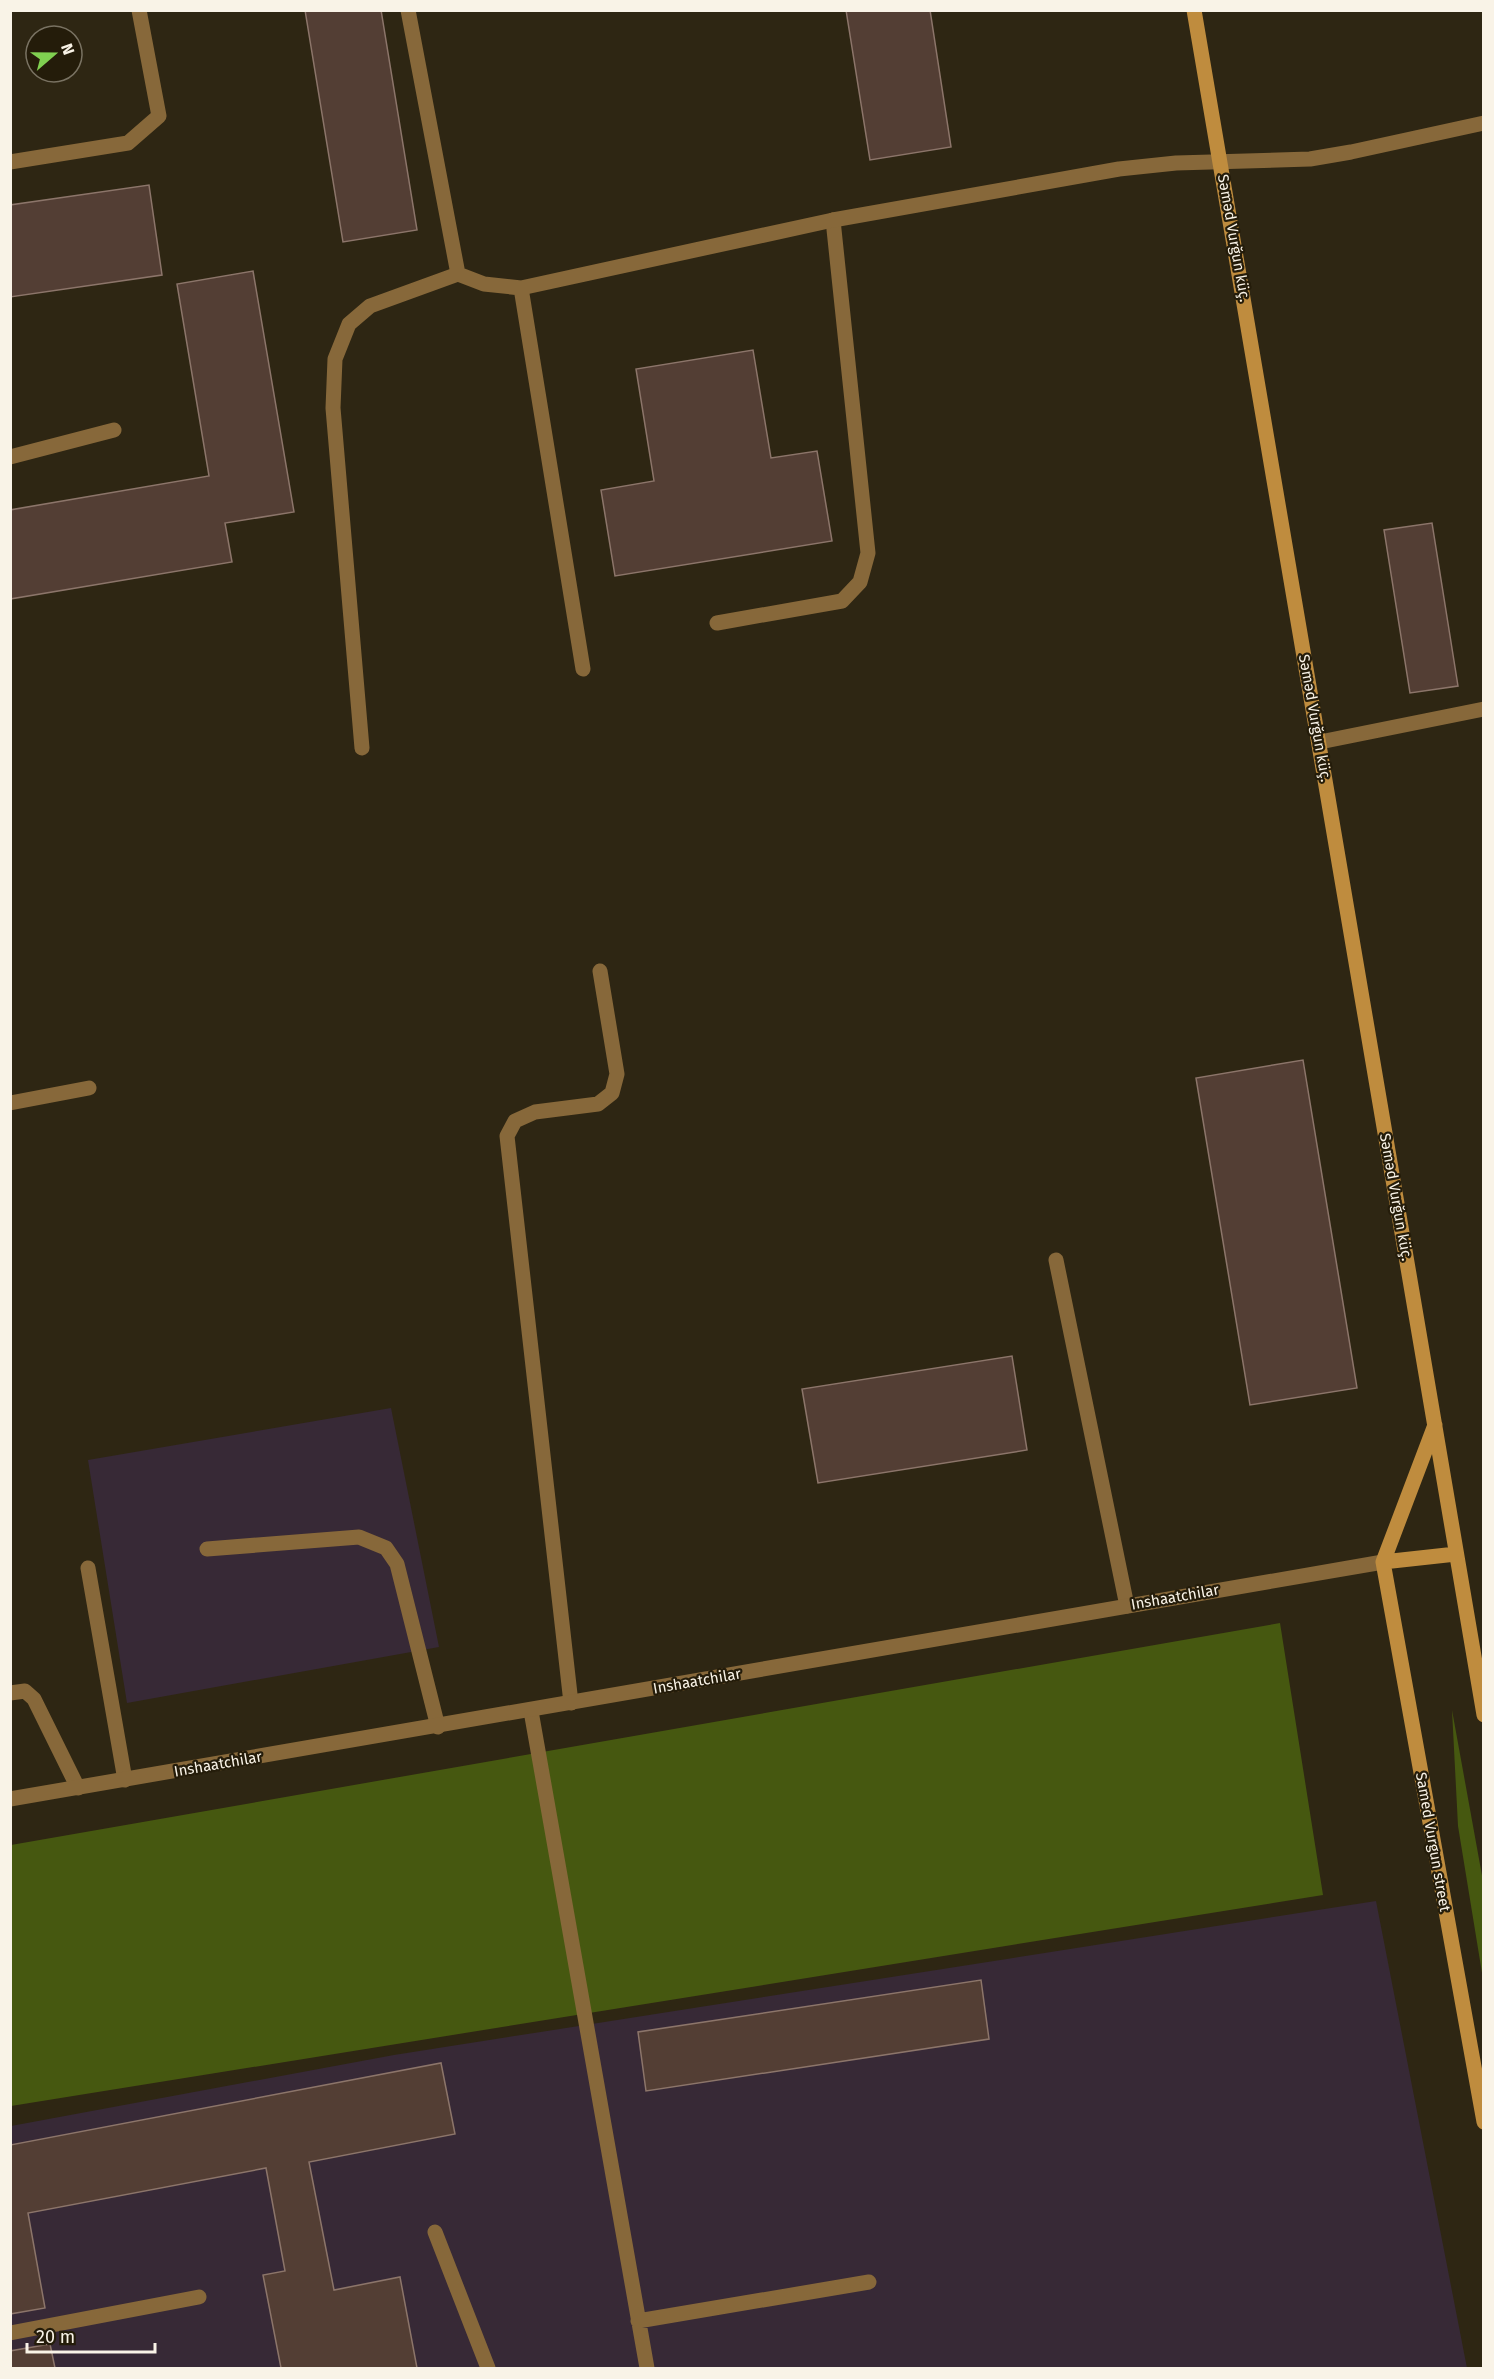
<svg xmlns="http://www.w3.org/2000/svg" width="1494" height="2379" font-family="'Fira Sans',sans-serif">
	<rect width="100%" height="100%" fill="#2e2613"/>
	<path fill="#372936" d="M391,1408L439,1647L127,1703L88,1460Z
		M1376,1901L1467,2368H11V2126L394,2055Z"/>
	<path fill="#465810" d="M1280,1623L1323,1895L11,2106V1845Z
		M1452,1710L1483,1881V1979L1458,1826Z"/>
	<path fill="#533e34" stroke="#8c756a" stroke-width="1.5" d="M305,10H381L417,230L343,242Z
		M846,10H930L951,147L870,160Z
		M149,185L162,275L10,297V205Z
		M253,271L294,512L225,523L232,562L10,599V510L209,476L177,284Z
		M753,350L771,458L817,451L832,541L615,576L601,490L654,481L636,369Z
		M1432,523L1458,686L1410,693L1384,530Z
		M1303,1060L1357,1388L1250,1405L1196,1078Z
		M1012,1356L1027,1450L818,1483L802,1389Z
		M981,1980L989,2039L646,2091L638,2032Z
		M441,2063L455,2134L309,2162L334,2290L400,2277L417,2368H281L263,2275L285,2271L266,2168L28,2213L45,2308L10,2314V2145Z
		M50,2344L55,2368H10V2351Z"/>
	<g fill="none" stroke-linecap="round" stroke-linejoin="round">
		<path stroke="#87683a" stroke-width="15" d="M10,162L128,143L159,116L139,10
			M10,457L114,430
			M717,623L842,601L860,582L868,553L833,220
			M1320,742L1484,709
			M10,1103L89,1088
			M1056,1260L1127,1606
			M207,1549L359,1537L386,1548L397,1564L438,1727
			M88,1568L125,1780
			M10,1693L25,1691L34,1699L78,1788
			M571,1703L507,1136L515,1121L535,1112L598,1104L612,1093L617,1074L600,971
			M531,1711L647,2368
			M435,2232L488,2368
			M638,2321L869,2282
			M10,2333L199,2297"/>
		<path stroke="#87683a" stroke-width="15" d="M408,10L458,274L484,284L521,288L833,220L1119,169L1176,163L1310,159L1351,152L1484,123
			M521,288L583,669
			M362,748L333,408L335,359L349,324L370,306L458,274
			M10,1799L1383,1562"/>
		<path stroke="#bf8c3e" stroke-width="15" d="M1194,10L1484,1715
			M1383,1562L1484,2122
			M1383,1562L1435,1425
			M1383,1562L1456,1554"/>
	</g>
	<g text-anchor="middle" dominant-baseline="central" stroke-width="4.5" stroke-linejoin="round" paint-order="stroke">
		<g font-size="15" fill="#f9f3e7" stroke="#241c0a">
			<text transform="translate(1234 238) rotate(80)">Səməd Vurğun küç.</text>
			<text transform="translate(1315 718) rotate(80)">Səməd Vurğun küç.</text>
			<text transform="translate(1396 1197) rotate(80)">Səməd Vurğun küç.</text>
			<text transform="translate(1175 1597) rotate(-10)">Inshaatchilar</text>
			<text transform="translate(697 1681) rotate(-10)">Inshaatchilar</text>
			<text transform="translate(218 1764) rotate(-10)">Inshaatchilar</text>
			<text transform="translate(1433 1842) rotate(80)">Samed Vurgun street</text>
		</g>
	</g>
	<rect width="1494" height="2379" fill="none" stroke="#f9f3e7" stroke-width="24"/>
	<g transform="translate(54 54) rotate(70)"><circle r="28" fill="#241c0a" stroke="#797262" stroke-width="1.5"/>
	<path d="M0-4.5L10 22L0 15L-10 22Z" fill="#80d051"/>
	<text y="-9" font-size="16" font-weight="bold" text-anchor="middle" fill="#f9f3e7">N</text>
	</g>
	<path d="M27 2343v9h128v-9" fill="none" stroke="#f9f3e7" stroke-width="3"/>
	<text x="36" y="2343" font-size="18" fill="#f9f3e7" stroke="#241c0a" stroke-width="4.5" paint-order="stroke">20 m</text>
</svg>
